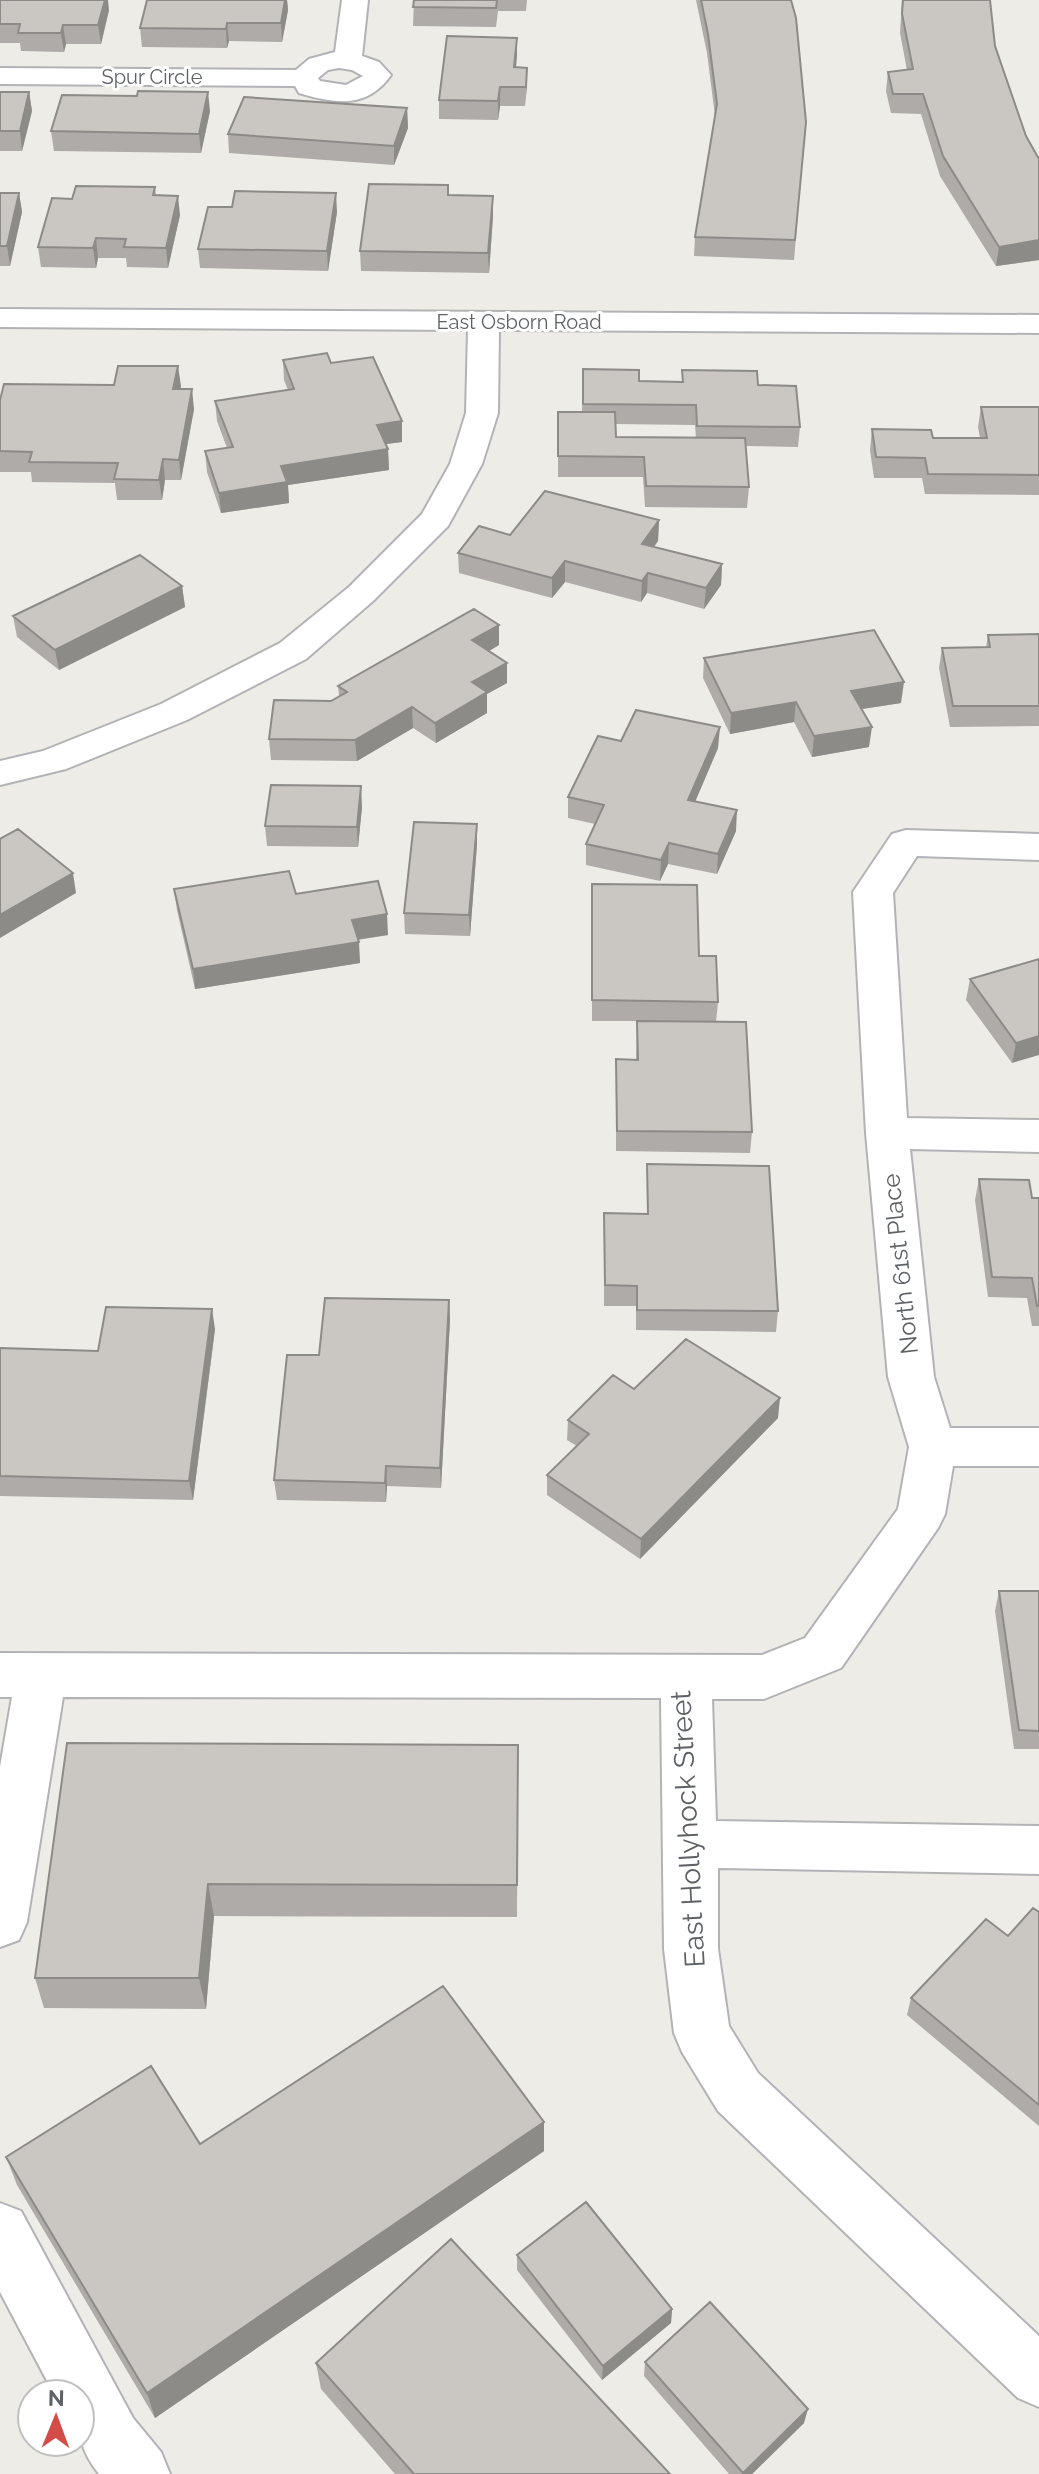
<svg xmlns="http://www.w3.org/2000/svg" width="1039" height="2474" font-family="Raleway,sans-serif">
	<rect width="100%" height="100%" fill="#eeece7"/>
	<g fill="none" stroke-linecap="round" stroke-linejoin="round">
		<defs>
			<path id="minor" d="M342,0H368L362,56L379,62L391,75C367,109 335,104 299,93L295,86L0,84V68L296,70L309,59L335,52ZM339,68L352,70L363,76L346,85L320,81L318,78L328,70Z
				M0,309L1039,315V333L499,330L498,413L482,464L448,526L373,601L306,659L187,720L66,769L0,785V761L43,751L161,704L280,643L349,587L422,514L450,464L466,413L468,330L0,327Z
				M906,830L1039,834V860L917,856L893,893L907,1118L1039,1120V1152L910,1149L934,1377L950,1428H1039V1466H953L945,1514L938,1528L841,1668L764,1699H712L716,1821L1039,1826V1874L718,1868V1949L729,2026L758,2073L1039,2336V2407L1018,2398L718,2111L682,2052L674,2033L664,1949L661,1698L63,1697L27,1922L19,1940L0,1947V1767L12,1697H0V1653L762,1655L805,1638L898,1509L909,1447L888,1377L866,1133L853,892L892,834Z
				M0,2203L21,2211L133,2418L161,2452L170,2474H99C76,2445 80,2430 80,2394H54L0,2292Z"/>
		</defs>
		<use href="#minor" stroke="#b2b3b7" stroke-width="4"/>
		<use href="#minor" fill="#fff" fill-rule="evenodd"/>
	</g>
	<path fill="#aeaba8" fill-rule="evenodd" d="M0,0L109,10L101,44H66L64,52L21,51L20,43H0Z
		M147,0H287L288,10L282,42L229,41L227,48L142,47L140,28Z
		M414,0H527L526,11H498L496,27L413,26Z
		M696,0H791L806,122L794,260L694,256L695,237L715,116L707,53Z
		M902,0H990L995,46L1026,136L1039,159V260L996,266L940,176L921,114L891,113L886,91L888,72L907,70L900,33Z
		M517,38L516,67L527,68L525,106H500L498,120L439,119V100Z
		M0,92H29L32,111L22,151H0Z
		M137,96L210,111L201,153L54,151L51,131Z
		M407,108L408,128L394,165L229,153L228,134Z
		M448,185V195L493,196V216L489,273L361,271L360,251Z
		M155,187L156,195L180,215L168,268L127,267L126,258H98L96,268L41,267L38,247L72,199Z
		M0,193H19L22,212L10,266H0Z
		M337,212L328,271L200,268L198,249Z
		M283,360L331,363L402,421V442L386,444L388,449L389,470L288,485L289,503L221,513L207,472L205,451L227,448L217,421L215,401L288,390L284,380Z
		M583,369L639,381L682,382V370L758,385L800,427L798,447L746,446L749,487L747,508L645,507L643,477H558V412H582ZM615,424L695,425L696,438L616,437Z
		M181,386L180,389L194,409L181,480H165L162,500H117L115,483L32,482L31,472H0V400Z
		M981,407H1039V495L925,494L922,478H874L870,450L872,429L933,438H980L978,427Z
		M659,520L658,541L654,547L722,564L721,585L704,609L647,593L641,602L565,582L552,598L459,573L458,553L510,535Z
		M182,586L185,607L59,670L17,637L13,616Z
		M499,625V645L489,651L507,683L487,694V713L436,743L413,728L357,761L271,760L269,739L339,696L338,686Z
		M1039,634V726L950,727L939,668L942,648L986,647L988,635Z
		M704,658L901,703L862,709L869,747L812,757L794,722L730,734L703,678Z
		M621,741L718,748L695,801L736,831L717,874L668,864L660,881L586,865V844L595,824L568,818V797Z
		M362,807L358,847L267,846L265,826Z
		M477,844L470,936L405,934L404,913Z
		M174,889L296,894L388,935L358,940L360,963L195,989L177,910Z
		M592,904L699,956L718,1002L716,1022L752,1132L750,1153L616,1151V1059L636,1060L637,1021H592Z
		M1039,959L1012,1063L966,1000L970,979Z
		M647,1164L778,1311L776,1332L636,1330V1306H604V1213L647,1214Z
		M979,1179L1032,1198H1039V1326H1032L1027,1298L988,1297L975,1200Z
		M449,1300L450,1320L441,1488L387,1486L386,1502L277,1500L274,1480L319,1355Z
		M215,1329L193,1500L0,1496V1348L98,1351Z
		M634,1389L778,1418L640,1559L547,1495V1475L577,1446L567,1440L568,1420Z
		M999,1591H1039V1749H1014L995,1611Z
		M67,1743L518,1745L517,1917L214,1916L206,2009L44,2008L35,1978Z
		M1039,1912V2126L907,2015L911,1998L1008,1936Z
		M200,2144L544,2151L155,2418L17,2185L6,2157Z
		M517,2255L672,2309L671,2323L602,2380L517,2270Z
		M645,2362L804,2423L752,2474H729L644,2376Z
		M316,2363L670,2474H395L321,2389Z"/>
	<path fill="#8d8b88" d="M105,0H108L109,10L101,44L98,25Z
		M285,0H287L288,10L282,42L281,23Z
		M227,23L229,41L227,48L226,29Z
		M63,25L66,44L64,52L61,33Z
		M517,38V56L514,86V67Z
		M527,68V87L525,106Z
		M500,87V106L498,120V101Z
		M29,92L32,111L22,151L20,131Z
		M208,92L210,111L201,153L199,134Z
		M407,108L408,128L394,165V146Z
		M19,193L22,212L10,266L7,246Z
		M336,193L337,212L328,271L327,251Z
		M178,196L180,215L168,268L166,248Z
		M493,196V216L489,273L488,253Z
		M96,238L98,258L96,268L93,248Z
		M1039,240V260L996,266L999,247Z
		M178,366L181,386L176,409L173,389Z
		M192,389L194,409L181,480L179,460Z
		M402,421V442L378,445L377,425Z
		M388,449L389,470L288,485L289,503L221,513L219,493L281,466Z
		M163,459L165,480L162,500L159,480Z
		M659,520L658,541L641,564L642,544Z
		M565,561V582L552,598V578Z
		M722,564L721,585L704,609L706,588Z
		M648,573L647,593L641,602L642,581Z
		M182,586L185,607L59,670L55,650Z
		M499,625V645L472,661V640Z
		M507,663V683L487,694V713L436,743L435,723L472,682Z
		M904,682L901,703L849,711L851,691Z
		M796,702L794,722L730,734L731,713Z
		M412,707L413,728L357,761L355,740Z
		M720,727L718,748L687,821L688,800Z
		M872,727L869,747L812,757L814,736Z
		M361,786L362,807L358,847L357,827Z
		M737,810L736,831L717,874L718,854Z
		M477,824V844L470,936L469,915Z
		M669,843L668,864L660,881L661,860Z
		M73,873L76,893L0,938V915Z
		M387,914L388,935L353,940L352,920Z
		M359,942L360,963L195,989L193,969Z
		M1039,1036V1055L1012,1063L1016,1043Z
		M449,1300L450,1320L441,1488L440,1468Z
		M212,1309L215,1329L193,1500L189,1481Z
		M780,1398L778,1418L640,1559L641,1539Z
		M386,1466L387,1486L386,1502L385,1483Z
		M208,1884L214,1916L206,2009L199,1978Z
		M544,2122V2151L155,2418L147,2393Z
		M672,2309L671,2323L602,2380L603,2366Z
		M808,2409L804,2423L752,2474H742Z"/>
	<path fill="#cac7c3" stroke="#8d8b88" stroke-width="2" d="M0,0H105L98,25H63L61,33H18L20,24H0Z
		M147,0H285L281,23H227L226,29L140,28Z
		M414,0H497L496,8L413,7Z
		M701,0H791L796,18L806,122L795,240L695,237L717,104L708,34Z
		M903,0H990L995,46L1026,136L1039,159V240L999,247L943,156L923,94H893L888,72L913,69L902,14Z
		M447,36L517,38L514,67L527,68L526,87H500L498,101L439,100Z
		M138,91L208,92L199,134L51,131L62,95L137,96Z
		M0,92H29L20,131H0Z
		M244,97L407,108L394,146L228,134Z
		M369,184L448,185V195L493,196L488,253L360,251Z
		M76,186L155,187L153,195L178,196L166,248L124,247L126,239L96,238L93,248L38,247L52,198L72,199Z
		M235,191L336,193L327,251L198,249L208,207H232Z
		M0,193H19L7,246H0Z
		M327,353L331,363L373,357L402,421L377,425L388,449L281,466L287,482L219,493L205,451L233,447L215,401L294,389L283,360Z
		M118,366H178L173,389H192L179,460L163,459L159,480L114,479L118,463L29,462L32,452L0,451V400L4,384L114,385Z
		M583,369L639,370V381L683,382L682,370L757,371L758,385L796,386L800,427L697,426L696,405L583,404Z
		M981,407H1039V475L928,474L925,458L876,457L872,429L931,430L933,438H987Z
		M558,412H615L616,437L745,438L749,487L646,486L644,457L558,456Z
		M545,491L659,520L642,544L722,564L706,588L648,573L642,581L565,561L552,578L458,553L479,526L510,535Z
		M140,555L182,586L55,650L13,616Z
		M474,609L499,625L472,640L507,663L472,682L487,692L435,723L412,707L355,740L269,739L274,700L331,701L347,692L338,686Z
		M874,630L904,682L851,691L872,727L814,736L796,702L731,713L704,658Z
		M1039,634V706H953L942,648L990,647L988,635Z
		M636,710L720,727L688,800L737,810L718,854L669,843L661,860L586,844L604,805L568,797L598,736L621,741Z
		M271,785L361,786L357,827L265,826Z
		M414,822L477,824L469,915L404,913Z
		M18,829L73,873L0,915V839Z
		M289,871L296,894L378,881L387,914L352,920L359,942L193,969L174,889Z
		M592,884L697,885L699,956H716L718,1002L592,1000Z
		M1039,959V1036L1016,1043L970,979Z
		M637,1021L746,1022L752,1132L617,1131L616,1059L638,1060Z
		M647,1164L769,1166L778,1311L637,1310V1286L605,1285L604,1213L648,1214Z
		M979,1179L1029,1180L1032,1198H1039V1306H1037L1032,1278L992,1277Z
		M325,1298L449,1300L440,1468L386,1466L385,1483L274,1480L287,1355H319Z
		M106,1307L212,1309L189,1481L0,1476V1348L98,1351Z
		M686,1339L780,1398L641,1539L547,1475L589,1434L568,1420L613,1375L634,1389Z
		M999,1591H1039V1731L1019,1730Z
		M67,1743L518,1745L517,1885L208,1884L199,1978H35Z
		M1033,1908L1039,1912V2105L911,1998L986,1919L1008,1936Z
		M443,1986L544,2122L147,2393L6,2157L151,2066L200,2144Z
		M586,2202L672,2309L603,2366L517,2255Z
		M451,2239L670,2474H414L316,2363Z
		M710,2302L808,2409L743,2473L645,2362Z"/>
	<g text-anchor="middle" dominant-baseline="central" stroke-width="6" stroke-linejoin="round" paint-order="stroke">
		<g font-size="20" fill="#5e6165" stroke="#fff">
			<text x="152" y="77">Spur Circle</text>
			<text x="519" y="322">East Osborn Road</text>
		</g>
		<g font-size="24" fill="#5e6165" stroke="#fff">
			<text transform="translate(900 1264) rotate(-96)">North 61st Place</text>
		</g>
		<g font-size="28" fill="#5e6165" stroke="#fff">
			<text transform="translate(688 1829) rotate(-93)">East Hollyhock Street</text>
		</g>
	</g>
	<g transform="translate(56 2418) rotate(1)"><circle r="38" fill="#ffffff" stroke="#bfc0c1" stroke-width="2"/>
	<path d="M0-6L14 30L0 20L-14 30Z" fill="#d34c48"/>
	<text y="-12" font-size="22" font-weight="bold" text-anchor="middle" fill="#5e6165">N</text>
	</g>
</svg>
